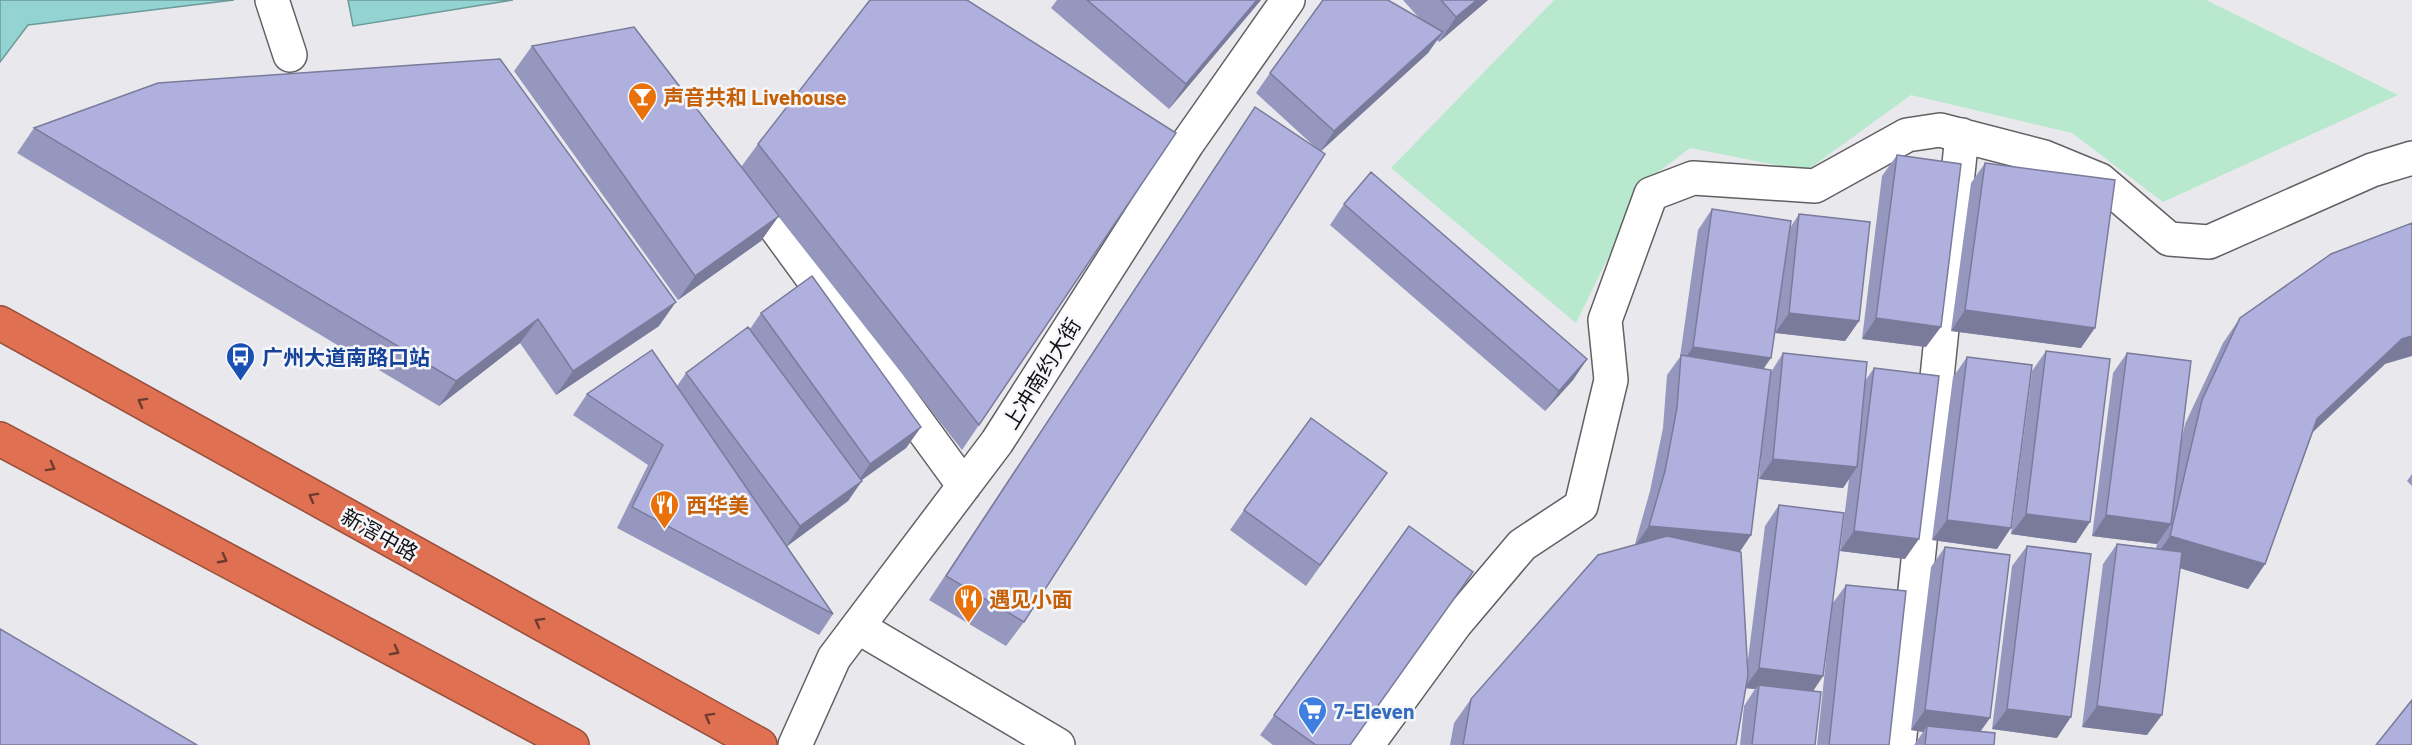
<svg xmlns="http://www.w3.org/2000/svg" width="2412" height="745" font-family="Barlow,'Noto Sans SC',sans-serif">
	<rect width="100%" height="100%" fill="#e9e9ed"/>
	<path fill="#b8e8cd" d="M1554,0H2206L2398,95L2163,202L2072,133L1911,95L1806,171L1690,148L1645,182L1576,323L1391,168Z"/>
	<path fill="#93d4d3" stroke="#6c9a99" stroke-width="1.5" d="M0,0H234L28,25L0,62Z
		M348,0H513L353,26Z"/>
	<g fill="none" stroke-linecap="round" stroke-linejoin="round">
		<defs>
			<path id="minor" d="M272,0L290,55
				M746,187L964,486
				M858,627L1058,745
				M795,745L834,658L997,442L1187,144L1288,0
				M1367,745L1456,623L1522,545L1581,506L1611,380L1605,320L1651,194L1693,178L1815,186L1907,135L1940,130L2044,157L2100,180L2169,239L2209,242L2372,170L2412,158
				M1899,745L1962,135"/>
			<path id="highway" d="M0,323L760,745
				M0,439L572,745"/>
		</defs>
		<use href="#minor" stroke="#616164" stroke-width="36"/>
		<use href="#highway" stroke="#974f3b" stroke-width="36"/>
		<use href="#minor" stroke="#fff" stroke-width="33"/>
		<use href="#highway" stroke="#df7051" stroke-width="33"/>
	</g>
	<path fill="#9697bf" d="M1057,0H1261L1169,109L1051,8Z
		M1403,0H1488L1439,42L1437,40L1428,53L1321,151L1024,622L1006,646L929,600L1238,132L1255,107L1316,148L1256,93L1270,73L1419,18Z
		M532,46L741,167L758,144L979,425L962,450L778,216L761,241L678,300L514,71Z
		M34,128L659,326L556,395L520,343L439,406L17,153Z
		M1897,155L1926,347L1862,339L1882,176Z
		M1985,163L2081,348L1951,331L1971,183Z
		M1344,204L1587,359L1573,380L1545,411L1330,225Z
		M1712,209L1790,228L1799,214L1859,321L1845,341L1775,333L1764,369L1771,372L1783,353L1865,381L1874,368L1905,559L1840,551L1849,479L1843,488L1759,479L1763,432L1751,535L1740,551L1747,667L1765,526L1779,505L1832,604L1846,585L1889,745H1817L1830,622L1823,676L1813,691L1815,745H1740L1744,706L1755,689L1745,688L1736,745H1450L1454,723L1471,699L1635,544L1650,491L1663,428L1667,375L1680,357L1698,230Z
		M761,313L921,427L906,448L862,480L848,501L787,546L833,614L819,635L617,528L648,465L573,415L587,394L677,386L686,373L750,329Z
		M2240,318L2385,364L2313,432L2265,564L2248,589L2180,568L2147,735L2082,727L2103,564L2117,544L2156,548L2157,544L2092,536L2113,373L2127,353L2182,438L2185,424L2223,343Z
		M2046,351L2076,543L2011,534L2032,371Z
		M1967,357L1997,549L1932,540L1953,377Z
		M1387,473L1306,586L1230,530L1244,510Z
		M2412,474V486L2407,481Z
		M1409,526L1350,745H1273L1260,735Z
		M2027,546L2057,738L1992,729L2012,566Z
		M1945,547L1980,731L1994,745H1914L1923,732L1911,730L1931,567Z"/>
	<path fill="#7a7b9b" d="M1257,0H1261L1169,109L1186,84Z
		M1477,0H1488L1439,42L1456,17Z
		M1443,32L1428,53L1320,152L1334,131Z
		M779,216L761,241L678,300L695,276Z
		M676,302L659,326L556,395L573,371Z
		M1965,310L2095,328L2081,348L1951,331Z
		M1789,313L1859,321L1845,341L1775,333Z
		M1876,318L1941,327L1926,347L1862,339Z
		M538,319L520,343L439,406L456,381Z
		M2412,336V356L2385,364L2300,444L2317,419L2402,339Z
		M1693,347L1771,358L1757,378L1681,364Z
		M1587,359L1573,380L1545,411L1559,391Z
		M921,427L906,448L856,484L870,464Z
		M1773,459L1857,467L1843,488L1759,479Z
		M862,481L848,501L786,547L800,526Z
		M2026,514L2090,522L2076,543L2011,534Z
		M2106,515L2171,524L2157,544L2092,536Z
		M1947,520L2011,528L1997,549L1932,540Z
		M1649,526L1751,535L1737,556L1635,546Z
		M1854,531L1919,539L1905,559L1840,551Z
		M2170,536L2265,564L2248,589L2153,560Z
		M1759,668L1823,676L1809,697L1759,685L1755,689L1744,688Z
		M2097,706L2162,715L2147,735L2082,727Z
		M2007,709L2071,717L2057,738L1992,729Z
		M1925,710L1990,718L1976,738L1927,726L1923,732L1911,730Z"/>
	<path fill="#afb0de" stroke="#7a7b9b" stroke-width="1.5" d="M870,0H967L1176,133L979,425L758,144Z
		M1087,0H1257L1186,84Z
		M1323,0H1388L1443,32L1334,131L1270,73Z
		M1441,0H1477L1456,17Z
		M634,27L779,216L695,276L532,46Z
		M500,59L676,302L573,371L538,319L456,381L34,128L158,83Z
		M1255,107L1325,154L1024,622L946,576Z
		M1897,155L1961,164L1941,327L1876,318Z
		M1985,163L2115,180L2095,328L1965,310Z
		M1371,172L1587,359L1559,391L1344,204Z
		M1712,209L1791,221L1771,358L1693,347Z
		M1799,214L1870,222L1859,321L1789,313Z
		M2412,223V336L2402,339L2317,419L2265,564L2170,536L2202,400L2240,318L2331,254Z
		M812,276L921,427L870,464L761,313Z
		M748,327L862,481L800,526L686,373Z
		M652,350L833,614L632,507L663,445L587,394Z
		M2046,351L2110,359L2090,522L2026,514Z
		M1783,353L1867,362L1857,467L1773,459Z
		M2127,353L2191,361L2171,524L2106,515Z
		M1681,355L1771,370L1751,535L1649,526L1665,471L1677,408Z
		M1967,357L2032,365L2011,528L1947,520Z
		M1874,368L1939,376L1919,539L1854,531Z
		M1311,418L1387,473L1320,565L1244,510Z
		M1779,505L1844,513L1823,676L1759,668Z
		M1409,526L1473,572L1350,745H1316L1274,715Z
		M1667,536L1741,552L1748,675L1736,745H1463L1471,699L1598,555Z
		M2117,544L2182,552L2162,715L2097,706Z
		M2027,546L2091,554L2071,717L2007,709Z
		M1945,547L2010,555L1990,718L1925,710Z
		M1846,585L1906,591L1889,745H1829Z
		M0,629L197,745H0Z
		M1759,685L1821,692L1815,745H1752Z
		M2412,700V745H2376Z
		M1927,726L1995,733L1994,745H1925Z"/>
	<defs><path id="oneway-chevron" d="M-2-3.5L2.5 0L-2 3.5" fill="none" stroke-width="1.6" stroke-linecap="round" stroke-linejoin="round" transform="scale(1.5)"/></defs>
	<g stroke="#6e3c2f">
		<use href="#oneway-chevron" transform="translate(142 402) rotate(-151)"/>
		<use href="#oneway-chevron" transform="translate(51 467) rotate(29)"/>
		<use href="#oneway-chevron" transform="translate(313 497) rotate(-151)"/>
		<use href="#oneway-chevron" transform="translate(223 559) rotate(28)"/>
		<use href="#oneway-chevron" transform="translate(539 622) rotate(-151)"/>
		<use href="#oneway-chevron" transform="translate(395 651) rotate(28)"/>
		<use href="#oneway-chevron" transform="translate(709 717) rotate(-151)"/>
	</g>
	<defs>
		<symbol id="bar-pin" viewBox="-11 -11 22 30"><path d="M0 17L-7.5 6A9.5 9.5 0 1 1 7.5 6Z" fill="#e8710a" stroke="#f6f7fb"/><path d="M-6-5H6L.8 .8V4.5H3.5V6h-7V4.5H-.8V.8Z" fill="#fff"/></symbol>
		<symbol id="bus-pin" viewBox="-11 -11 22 30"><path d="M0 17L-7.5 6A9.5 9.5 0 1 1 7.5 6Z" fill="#1a4fb4" stroke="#f6f7fb"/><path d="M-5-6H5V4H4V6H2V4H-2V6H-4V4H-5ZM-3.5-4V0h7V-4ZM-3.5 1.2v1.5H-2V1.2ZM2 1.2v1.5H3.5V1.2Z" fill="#fff"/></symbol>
		<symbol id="restaurant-pin" viewBox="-11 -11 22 30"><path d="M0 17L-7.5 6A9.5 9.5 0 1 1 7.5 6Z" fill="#e8710a" stroke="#f6f7fb"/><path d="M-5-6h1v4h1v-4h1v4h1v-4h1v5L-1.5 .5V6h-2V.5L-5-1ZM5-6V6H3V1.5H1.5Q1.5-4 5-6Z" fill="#fff"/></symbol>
		<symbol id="supermarket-pin" viewBox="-11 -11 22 30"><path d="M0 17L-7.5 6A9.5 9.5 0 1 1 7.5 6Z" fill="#3f7fe0" stroke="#f6f7fb"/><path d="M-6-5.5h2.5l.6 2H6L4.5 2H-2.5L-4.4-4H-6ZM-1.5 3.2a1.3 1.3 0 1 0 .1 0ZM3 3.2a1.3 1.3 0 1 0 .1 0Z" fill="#fff"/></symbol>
	</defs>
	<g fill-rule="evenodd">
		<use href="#bar-pin" x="626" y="80" width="33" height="45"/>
		<use href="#bus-pin" x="224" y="340" width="33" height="45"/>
		<use href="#restaurant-pin" x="648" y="488" width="33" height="45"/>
		<use href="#restaurant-pin" x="952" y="582" width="33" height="45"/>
		<use href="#supermarket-pin" x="1296" y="694" width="33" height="45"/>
	</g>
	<g text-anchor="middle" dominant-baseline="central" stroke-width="5" stroke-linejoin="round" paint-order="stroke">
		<g font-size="21" font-weight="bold" fill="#c56008" stroke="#f6f7fb" text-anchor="start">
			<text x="663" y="96">声音共和 Livehouse</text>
			<text x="686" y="504">西华美</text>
			<text x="989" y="598">遇见小面</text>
		</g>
		<g font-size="21" font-weight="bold" fill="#164399" stroke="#f6f7fb" text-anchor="start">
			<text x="262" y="356">广州大道南路口站</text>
		</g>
		<g font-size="21" fill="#121213" stroke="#f6f7fb">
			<text transform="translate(1041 373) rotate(-58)">上冲南约大街</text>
			<text transform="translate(380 534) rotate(29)">新滘中路</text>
		</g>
		<g font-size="21" font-weight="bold" fill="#366cbe" stroke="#f6f7fb" text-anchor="start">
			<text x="1334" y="710">7-Eleven</text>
		</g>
	</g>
</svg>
